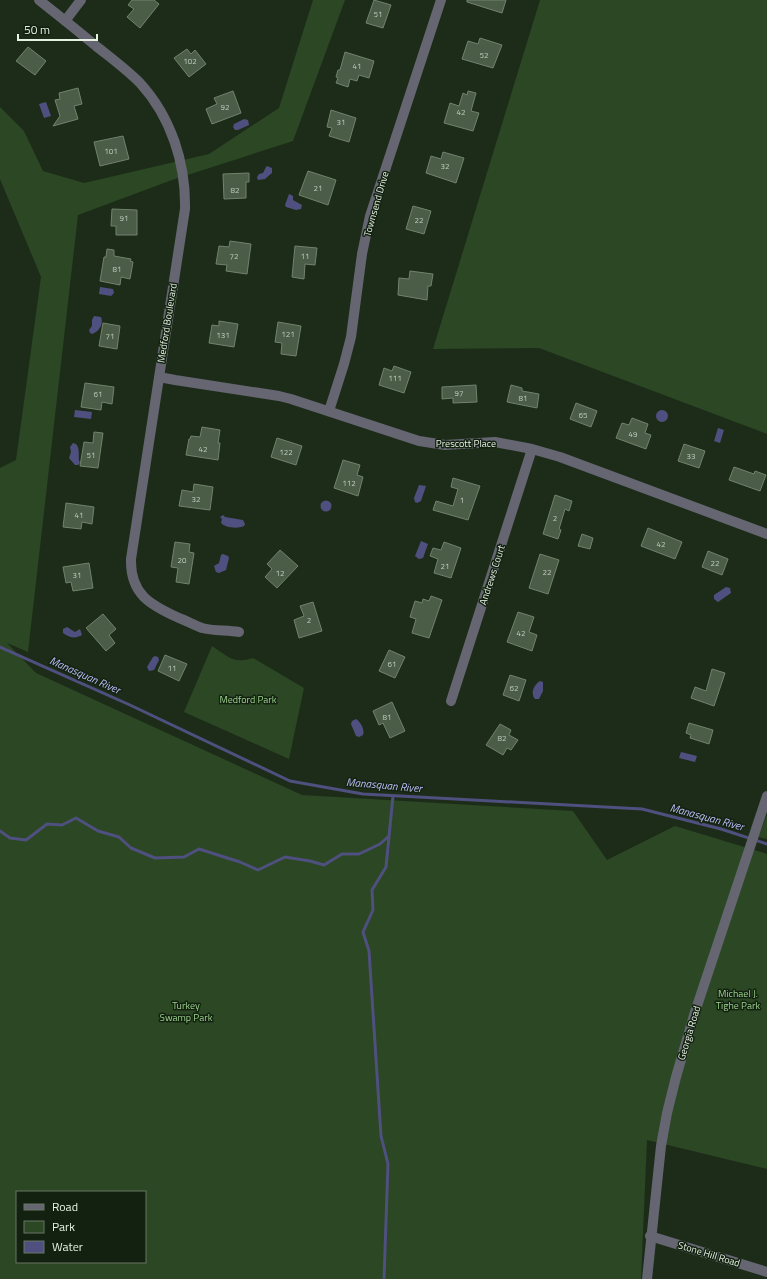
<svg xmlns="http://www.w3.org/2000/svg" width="767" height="1279" font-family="'Titillium Web',sans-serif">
	<rect width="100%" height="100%" fill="#1d2c19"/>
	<path fill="#2b4723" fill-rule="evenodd" d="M313,0H345L293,141L172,180L78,215L28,652L7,643L36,673L302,795L573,811L607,860L675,826L767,854V1169L647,1140L641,1279H0V468L16,460L41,277L0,179V107L24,131L43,171L84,183L209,154L279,108ZM17,1192H145V1262H17Z
		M540,0H767V434L539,348L433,349Z
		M212,646C229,657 233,664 253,658L304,688L289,759L184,712Z
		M767,815V839L758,837Z"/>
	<path fill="#4f507f" d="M46,102L51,116L44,118L39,104Z
		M244,119L248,120L249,125L238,130H235L233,127L234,124Z
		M267,166L272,168V173L265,179L258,180L257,177L259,174L263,173L266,167Z
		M289,194L293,196V200L302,205L301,209L296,210L286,207L285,205Z
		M100,287L113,289L114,293L111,296L99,294Z
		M94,316L101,317C104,324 99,332 92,334L90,333L89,330L92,326V320Z
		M75,410L92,412L91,419L74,417Z
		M656 416a6 6 0 1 1 12 0a6 6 0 1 1-12 0Z
		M718,428L724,430L720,443L714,441Z
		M73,443L76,444C81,450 77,457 80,463L78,465H75L69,458L71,452L70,447Z
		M419,485L426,486L421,501L417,503L415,502L414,498Z
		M320.5 506a5.5 5.5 0 1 1 11 0a5.5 5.5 0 1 1-11 0Z
		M223,515L225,517L243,520L245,524L244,526C238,529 225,528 221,523L222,519L220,517Z
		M421,541L428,544L423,558L419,559L415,556Z
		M223,554L228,556L229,558L226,570L219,573L216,572L214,566L219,563L221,555Z
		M726,587L730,588L731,593L718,602L714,599V595Z
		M67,627L75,632L80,629L82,635C75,639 70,638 63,633V629Z
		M155,656L158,657L159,660L154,670L149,671L147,667L153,657Z
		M540,681L543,682V691L539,699H535C530,693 534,685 540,681Z
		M356,719C361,722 365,730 363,735L359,737L356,736L351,724L352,721Z
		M681,752L697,756L695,762L679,758Z"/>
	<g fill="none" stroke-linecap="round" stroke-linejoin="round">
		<path stroke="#4f507f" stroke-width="3" d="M0,647L130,705L290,781L363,794L642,809L721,829L767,844
			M0,831L10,838L26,840L47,824L62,825L76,818L98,831L119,837L131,848L155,858L184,857L199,849L240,862L258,870L285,857L310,861L324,865L342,854H359L380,844L389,836
			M384,1279L388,1164L381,1136L369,951L363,932L373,910L372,890L386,867L393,796"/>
	</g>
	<path fill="#4b5c47" stroke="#71836c" d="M132,0H154L159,4L140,28L127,17L134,9L128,5Z
		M374,0L391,5L383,28L366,23Z
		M467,0H506L502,13L467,2Z
		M480,38L502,45L493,68L462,59L468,41L478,44Z
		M28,47L46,61L35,75L16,61Z
		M187,49L191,54L195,50L206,64L189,77L174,58Z
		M345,52L374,61L369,78L359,75L357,81L350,79L348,87L336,83L338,78L336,77L338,70H340Z
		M78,88L82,104L74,106L78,119L53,126L60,116L55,100L60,99L59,93Z
		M233,91L241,113L212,124L206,109L217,104L214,98Z
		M468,91L476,93L471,111L479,113L473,131L444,123L450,103L459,106L463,93L467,95Z
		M331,110L356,118L349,142L329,136L332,128L327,127Z
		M123,136L129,159L100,166L94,142Z
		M443,152L464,158L456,183L426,173L431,156L441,159Z
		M308,171L336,180L328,205L299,195Z
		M249,173V182H246V198L224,199L223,174Z
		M413,206L431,211L424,234L406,229Z
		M112,209L137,210V235H116V226H111Z
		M230,241L251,244L247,274L226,271L227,265L216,264L219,246L229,247Z
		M295,246L317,248L315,265L305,264L304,279L292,277Z
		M107,249L114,250V256L131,259L130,261L133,262L130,279L121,277L120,285L100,281L104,257H106Z
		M410,271L433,274L431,286H428L427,300L398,295L399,278L409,279Z
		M219,321L238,324L234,347L209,343L212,325L219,326Z
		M278,322L301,326L296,356L281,354L282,343L275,342Z
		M103,323L120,326L117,349L99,346Z
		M394,366L411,372L404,393L379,385L384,368L392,371Z
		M85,383L114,387L112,404L102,402L101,410L81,407Z
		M476,385L477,402L453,403V398L442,399V387Z
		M511,385L522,388V391L539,394L537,408L507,402Z
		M576,403L597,411L591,427L570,419Z
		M632,418L648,424L645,433L651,435L646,449L616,438L622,423L629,425Z
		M202,427L220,430L218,443H220L218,460L186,455L189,439H190L191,436L200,437Z
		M94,432L103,433L98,468L80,466L84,442L93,443Z
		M277,438L302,446L296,465L271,457Z
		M684,444L705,451L699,468L678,461Z
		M343,460L360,465L357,475L363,477L358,496L334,488Z
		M734,467L754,474L755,471L766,475L760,491L729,480Z
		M453,478L480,486L468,520L433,510L436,501L453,506L458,489L451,487Z
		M194,484L213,487L210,510L179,506L182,490L193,492Z
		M555,495L572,501L569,511L565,509L559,529L561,530L558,539L543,534Z
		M66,503L94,507L92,524L82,522L81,529L63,527Z
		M648,528L682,542L675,559L641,546Z
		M582,534L593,538L590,549L578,546Z
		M175,542L190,544L189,552L194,553L189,584L176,582L178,568L171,567Z
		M444,542L461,548L451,578L434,573L438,559L430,556L433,548L441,550Z
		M280,550L298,566L277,588L265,577L272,569L267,564Z
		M708,551L728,559L722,575L702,567Z
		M540,554L559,560L548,594L529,588Z
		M89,563L93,588L73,591L71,582L66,583L63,567Z
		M431,596L442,600L429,638L412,633L416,619L410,617L415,601L422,603L423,599L429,601Z
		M313,602L322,631L299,638L294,620L304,616L300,606Z
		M518,612L534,617L529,632L537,635L532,651L507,642Z
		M103,614L116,629L109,635L115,643L106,651L86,628Z
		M389,650L405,657L395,678L379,671Z
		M165,655L187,664L179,681L158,671Z
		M712,669L725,673L714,706L691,698L695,687L706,691Z
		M510,675L526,680L519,701L503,695Z
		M392,702L405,731L390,738L383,723L379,725L373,711Z
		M689,723L713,730L709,744L690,738L691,735L686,733Z
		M500,724L511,730L509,735L518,740L511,750L507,748L503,755L486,745Z"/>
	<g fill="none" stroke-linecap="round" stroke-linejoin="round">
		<path stroke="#656671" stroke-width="10" d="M39,0C58,15 77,30 96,46C111,58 126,69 140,83C171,117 186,163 185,209L131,559C130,594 150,605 179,618C187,621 194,625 202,628C213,631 227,630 239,632
			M65,21L81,0
			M159,377L175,380L279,396L291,399L419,441L445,445L495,442L532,449L560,457L767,534
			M329,411L344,364L351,337L362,254L370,216L441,0
			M451,701L532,449
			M650,1236L767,1272
			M647,1279L661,1146L667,1113L676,1077L695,1012L767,796"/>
	</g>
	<g text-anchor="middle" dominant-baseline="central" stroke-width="3" stroke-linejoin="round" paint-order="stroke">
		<g font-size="8" fill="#c0ccbe">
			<text x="378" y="14">51</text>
			<text x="484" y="55">52</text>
			<text x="190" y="61">102</text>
			<text x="357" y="66">41</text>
			<text x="225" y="107">92</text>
			<text x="461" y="112">42</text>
			<text x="341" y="122">31</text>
			<text x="111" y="151">101</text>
			<text x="445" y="166">32</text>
			<text x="318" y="188">21</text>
			<text x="235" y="190">82</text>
			<text x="124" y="218">91</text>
			<text x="419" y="220">22</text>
			<text x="234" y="256">72</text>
			<text x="305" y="256">11</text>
			<text x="117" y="269">81</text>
			<text x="288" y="334">121</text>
			<text x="223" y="335">131</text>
			<text x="110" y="336">71</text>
			<text x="395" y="378">111</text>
			<text x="459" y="393">97</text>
			<text x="98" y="394">61</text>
			<text x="523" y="398">81</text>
			<text x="583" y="415">65</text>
			<text x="633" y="434">49</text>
			<text x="203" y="449">42</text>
			<text x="286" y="452">122</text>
			<text x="91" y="455">51</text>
			<text x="691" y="456">33</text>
			<text x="349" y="483">112</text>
			<text x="196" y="499">32</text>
			<text x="462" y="500">1</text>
			<text x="79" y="515">41</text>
			<text x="555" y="518">2</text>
			<text x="661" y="544">42</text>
			<text x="182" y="560">20</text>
			<text x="715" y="563">22</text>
			<text x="445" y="566">21</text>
			<text x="547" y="572">22</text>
			<text x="280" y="573">12</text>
			<text x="77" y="575">31</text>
			<text x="309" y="620">2</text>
			<text x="521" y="633">42</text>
			<text x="392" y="664">61</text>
			<text x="172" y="668">11</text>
			<text x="514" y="688">62</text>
			<text x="387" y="717">81</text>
			<text x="502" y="738">82</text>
		</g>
		<g font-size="10" fill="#e7f2e5" stroke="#132210">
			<text transform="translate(376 204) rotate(-74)">Townsend Drive</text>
			<text transform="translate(167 323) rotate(-81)">Medford Boulevard</text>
			<text x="466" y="443">Prescott Place</text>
			<text transform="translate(492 575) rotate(-72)">Andrews Court</text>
			<text transform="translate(689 1033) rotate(-73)">Georgia Road</text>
			<text transform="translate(709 1254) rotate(17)">Stone Hill Road</text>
		</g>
		<g font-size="10" fill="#9dd28f" stroke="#132210">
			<text x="248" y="699">Medford Park</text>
			<text x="738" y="993">Michael J.<tspan x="738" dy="12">Tighe Park</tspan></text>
			<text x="186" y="1005">Turkey<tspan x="186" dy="12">Swamp Park</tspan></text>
		</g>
		<g font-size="11" font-style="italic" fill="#bdbffc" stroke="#132210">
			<text transform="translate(85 675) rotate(24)">Manasquan River</text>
			<text transform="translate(384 785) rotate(5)">Manasquan River</text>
			<text transform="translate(707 817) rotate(15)">Manasquan River</text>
		</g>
	</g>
	<rect x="16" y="1191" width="130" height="72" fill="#132210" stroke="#687565"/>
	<rect x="24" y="1204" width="20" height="6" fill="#656671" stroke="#687565"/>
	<text x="52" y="1211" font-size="12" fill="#e7f2e5">Road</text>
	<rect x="24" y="1221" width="20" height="12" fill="#2b4723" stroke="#687565"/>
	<text x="52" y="1231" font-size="12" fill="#e7f2e5">Park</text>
	<rect x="24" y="1241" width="20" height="12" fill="#4f507f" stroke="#687565"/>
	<text x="52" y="1251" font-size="12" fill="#e7f2e5">Water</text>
	<path d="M18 34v6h79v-6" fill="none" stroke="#e7f2e5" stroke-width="2"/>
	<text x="24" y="34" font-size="12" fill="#e7f2e5" stroke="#132210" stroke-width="3" paint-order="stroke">50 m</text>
</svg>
